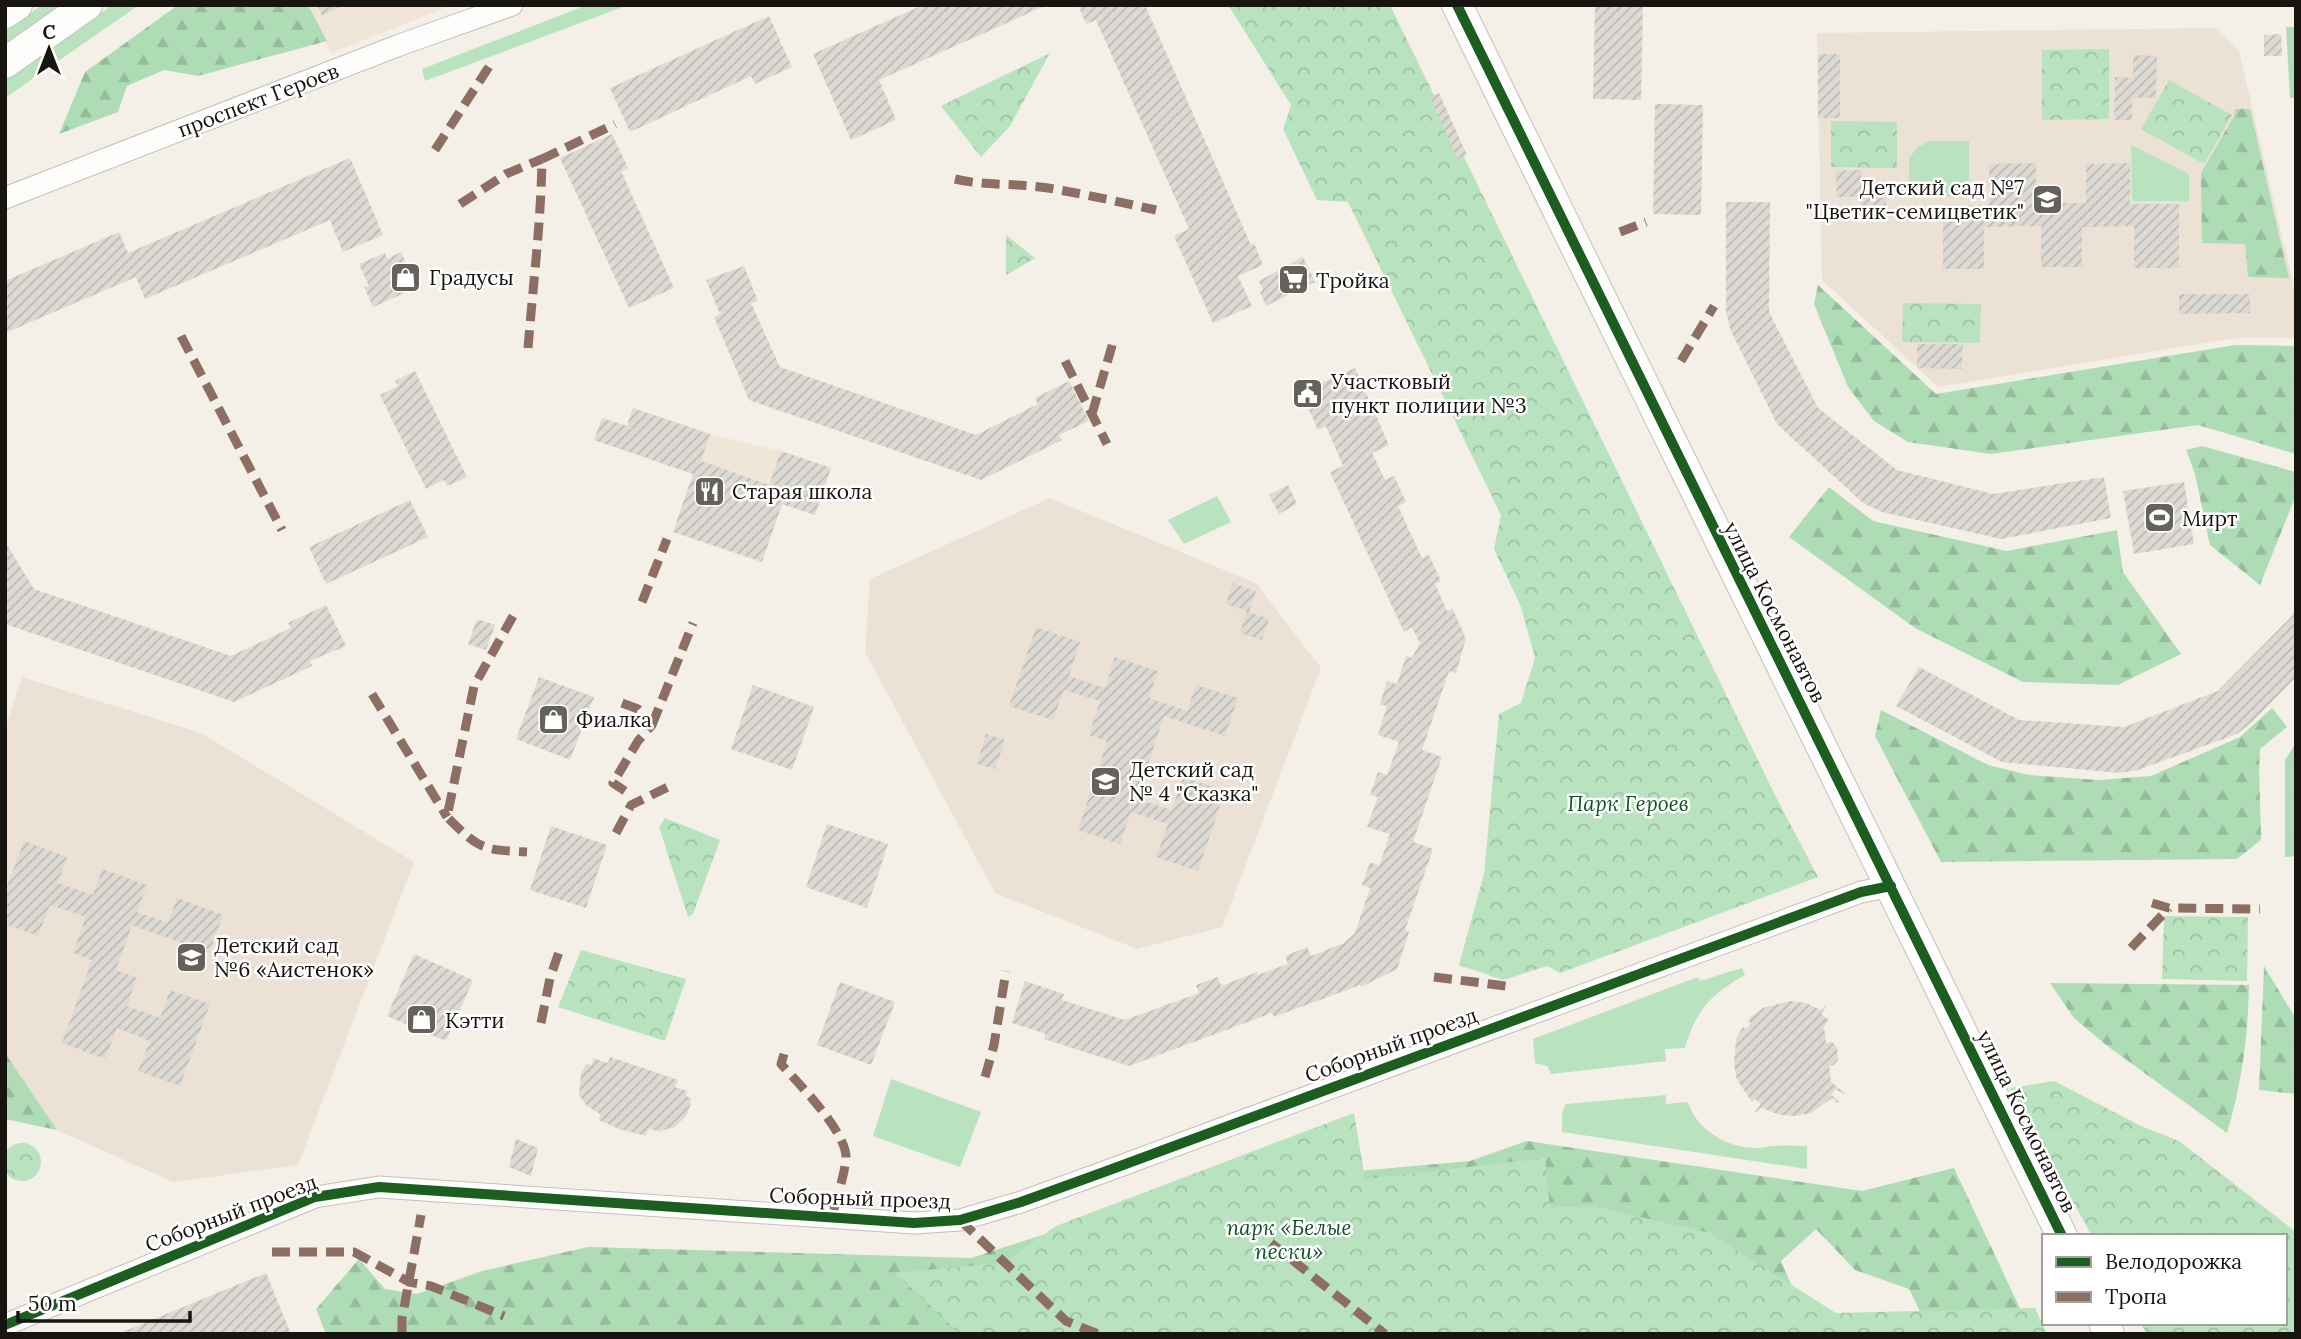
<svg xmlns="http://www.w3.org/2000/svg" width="2301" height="1339" font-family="Lora,serif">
	<defs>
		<pattern id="forest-firs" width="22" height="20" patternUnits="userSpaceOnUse" patternTransform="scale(1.75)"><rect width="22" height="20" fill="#aeddb5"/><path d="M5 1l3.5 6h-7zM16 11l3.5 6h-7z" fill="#95bd9b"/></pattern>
		<pattern id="park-crowns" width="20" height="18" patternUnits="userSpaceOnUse" patternTransform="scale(1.75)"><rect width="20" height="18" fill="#b8e3be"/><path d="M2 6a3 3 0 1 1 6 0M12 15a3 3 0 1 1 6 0" fill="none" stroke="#9dc2a2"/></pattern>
		<pattern id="building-hatch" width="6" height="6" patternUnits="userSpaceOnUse" patternTransform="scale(1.75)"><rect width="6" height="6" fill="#ddd9d3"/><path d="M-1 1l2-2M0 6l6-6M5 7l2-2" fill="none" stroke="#bdb9b4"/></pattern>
	</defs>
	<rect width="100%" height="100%" fill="#f4f0e8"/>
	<path fill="#efe6d7" d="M308,5H453L331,53Z
		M633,408L710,434L781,451L831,468L815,515L782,504L762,562L673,532L693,474L594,440L602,418L626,426Z"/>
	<path fill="#ece1d5" d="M2215,28L2239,51L2296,296V338H2236L1938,387L1822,280L1817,33Z
		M1050,498L1256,583L1321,668L1222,927L1137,949L995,893L865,652L870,579Z
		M22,677L201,733L414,862L298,1165L173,1182L57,1130L5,1053V729Z"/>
	<path fill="#b8e3be" d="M42,5H66L5,47V31Z
		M112,5H139L5,98V80Z
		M587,5H628L425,81L422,69Z
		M1930,141H1969V196L1909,197V158L1918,147Z
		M2131,145L2189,174V201H2132Z
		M1217,496L1231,522L1184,544L1168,520Z
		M1742,968L1745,975C1711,994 1696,1010 1685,1048L1665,1049L1666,1061L1551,1074L1547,1066L1535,1063L1533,1039L1698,977L1700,981Z
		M891,1079L981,1112L960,1167L873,1136Z
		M1666,1095V1104L1688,1102C1696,1130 1729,1149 1758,1148C1763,1148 1769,1146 1774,1146C1785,1145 1796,1146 1807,1146V1169L1562,1132V1113L1566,1104Z"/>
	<path fill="url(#forest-firs)" d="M178,5H308L327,41L198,76L164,70L127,86L118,112L59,134L85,72Z
		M2286,27H2296V98H2290Z
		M2235,109H2250L2289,278L2248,277L2245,244L2202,243L2201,173L2234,116Z
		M1818,285L1936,394L2235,345L2296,346V454L2198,425L1991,454L1908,442L1874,421L1848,387L1814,304Z
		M2202,446L2296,472V495L2260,585L2210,545L2195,474L2186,450Z
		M1829,487L1873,521L2007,551L2117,530L2123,572L2181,654L2118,685L2023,682L1915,628L1789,537Z
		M2272,708L2287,727L2260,749C2258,779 2261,810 2261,840L2237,859L1941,862L1875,736L1881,710L1988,765L2029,775L2099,780L2151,776L2240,737Z
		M2296,743V856L2285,857V760Z
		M2264,966L2296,1019V1094L2259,1090Z
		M2050,983L2249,985C2248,1038 2242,1082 2227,1133L2106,1045L2074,1018Z
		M5,1053L57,1130L5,1119Z
		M1527,1141L1862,1191L1954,1168L2032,1334H1931L1909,1289L1855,1270L1816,1229L1781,1261L1794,1291L1041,1334H326L316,1309L359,1259L385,1289L417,1294L482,1271L588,1247L971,1258L1194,1186L1470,1161Z"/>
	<path fill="url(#park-crowns)" d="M1228,5H1390L1774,793L1818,877L1560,973L1547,966L1503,980L1459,965L1484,874L1499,714L1521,703L1535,658L1521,607L1494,549L1501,515L1348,202L1317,200L1283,129L1291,105Z
		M2109,49V119L2042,120V50Z
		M1050,53L1010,126L981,157L941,106Z
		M2169,80L2232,115L2204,164L2141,129Z
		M1831,121L1897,122V168L1831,167Z
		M1006,235L1035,258L1006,275Z
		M1903,303L1981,304L1980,343L1902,342Z
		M665,818L720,840L693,914L688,917L659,827Z
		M2164,916L2248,917L2247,981L2162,979Z
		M581,950L686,979L665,1041L558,1007Z
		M2054,1081L2141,1126L2179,1141L2296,1232V1334H2147L2140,1323H2285V1236H2092L2010,1088Z
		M1354,1113L1365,1179L1545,1158L1550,1207H1597L1710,1233L1836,1313L2035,1308L2047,1334H960L895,1273L1003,1263L1056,1226Z
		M3 1162a19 19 0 1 1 38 0a19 19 0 1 1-38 0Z"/>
	<path fill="url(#building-hatch)" d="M317,5H344L322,16Z
		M923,5H1047L879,80L896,120L851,140L813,54Z
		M1078,5H1145L1251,245L1254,243L1263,265L1238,276L1252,306L1213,323L1174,236L1189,229L1096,20L1086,24Z
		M1595,5H1643L1641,100L1593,99Z
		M769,16L792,67L755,84L751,76L630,132L610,88Z
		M2281,34L2282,56H2264V35Z
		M1818,54H1840V118H1818Z
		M2133,55L2157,56L2156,98H2132V120H2114L2115,77L2133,78Z
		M1439,93L1467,155L1457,159L1430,97Z
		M1655,104L1703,105L1701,215L1653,214Z
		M612,134L628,168L621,171L674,288L629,308L560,158Z
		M350,158L383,235L343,252L330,220L145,299L136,277L5,333V281L119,232L128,253Z
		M2036,163V203H2086V164L2130,163V204H2179V268H2134V226L2082,227V267H2041V226L1984,227V269H1943V205H1989V164Z
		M1861,170V193L1886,192V219L1862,220L1861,197H1837L1836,171Z
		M1726,202H1770L1769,312L1818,408L1897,470L1993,494L2104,477L2111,518L2001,539L1882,512L1863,503L1777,424L1730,329L1726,310Z
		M401,252L414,282L407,285L409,291L373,307L364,287L369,286L359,264L385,253L387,259Z
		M1303,257L1315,282L1266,306L1260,292L1263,290L1259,281Z
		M744,266L758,301L751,303L780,367L976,435L1038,404L1035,398L1069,381L1089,421L1059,435L1062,440L981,480L749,400L714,317L720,314L706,280Z
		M2179,294H2250V313L2179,314Z
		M1917,344H1963L1962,369L1917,368Z
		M1355,368L1389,445L1372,453L1385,480L1394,476L1406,502L1398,506L1422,558L1429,555L1441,581L1435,584L1447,611L1453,609L1466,639L1456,673L1449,671L1422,750L1442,757L1413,842L1433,849L1405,930L1409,932L1397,969L1361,987L1360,985L1274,1017L1272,1013L1129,1066L1044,1039L1046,1034L1012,1023L1025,981L1064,994L1062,1000L1125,1020L1199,993L1196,985L1218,977L1221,986L1257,972L1258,975L1288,964L1285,956L1307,947L1311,956L1344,943L1355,933L1370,888L1362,885L1370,862L1379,866L1390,834L1367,827L1378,797L1370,795L1378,772L1387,775L1399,742L1378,735L1387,706L1380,704L1387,681L1397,684L1406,656L1412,658L1420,643L1412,627L1404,632L1330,472L1343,466L1326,426L1318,430L1301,392Z
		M415,371L467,477L447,486L444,480L426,489L380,395L398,386L395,381Z
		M633,408L710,434L701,461L769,485L781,451L831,468L815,515L782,504L762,562L673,532L693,474L594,440L602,418L627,426Z
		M2184,482L2194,544L2134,554L2123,491Z
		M1288,485L1297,504L1279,514L1269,495Z
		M410,500L428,537L326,584L309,547Z
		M5,542L34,589L231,656L291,628L288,623L326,605L346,646L310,661L312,666L234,702L5,624Z
		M1233,583L1256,591L1249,612L1269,619L1262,640L1240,633L1247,611L1226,604Z
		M2295,608L2296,677L2251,723L2237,734L2138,770L2120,773L2002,762L1896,706L1919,667L2019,720L2124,727L2218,691L2293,615Z
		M477,619L495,625L486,650L468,644Z
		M1036,627L1080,642L1069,676L1105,688L1115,657L1158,671L1149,698L1187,711L1196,685L1238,698L1225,736L1164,716L1137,799L1172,810L1183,777L1225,791L1198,871L1156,857L1168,824L1131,812L1120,844L1078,830L1107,741L1089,735L1100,701L1064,690L1053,720L1009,706Z
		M539,677L594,697L570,760L516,739Z
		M753,685L814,707L792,770L731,749Z
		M986,734L1005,740L995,769L977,764Z
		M827,824L888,844L867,908L806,887Z
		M551,826L607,845L586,908L530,890Z
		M24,841L67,857L58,883L93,895L102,869L147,885L137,912L168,923L177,898L223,915L209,953L132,925L116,970L137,978L127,1006L160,1018L170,990L210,1004L180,1086L138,1071L150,1041L117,1028L105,1059L62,1043L92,960L73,953L86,917L50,905L38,936L5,924V892Z
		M414,954L473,980L446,1041L387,1016Z
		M840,982L895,1002L871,1065L817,1045Z
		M1790,1001L1806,1003L1821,1010L1825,1005L1826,1007L1821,1014L1829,1020L1824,1026L1826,1043L1832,1042L1837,1047L1838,1060L1834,1065L1829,1066L1831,1082L1845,1093L1844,1095L1836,1089L1831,1095L1839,1101L1837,1103L1832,1098L1811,1113L1795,1116L1781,1115L1761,1108L1756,1113L1755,1112L1761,1104L1755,1099L1752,1102L1737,1080L1734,1066L1736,1039L1743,1027L1746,1029L1751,1023L1748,1021L1752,1016L1763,1008Z
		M610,1057L678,1080L675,1087L687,1091L686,1096L691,1098L690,1106L686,1116L675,1127L660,1131L648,1129L646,1136L619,1129L599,1120L600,1114L586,1105L579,1095L581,1073L586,1064L592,1065L593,1058L608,1063Z
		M516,1139L538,1148L531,1176L509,1167Z
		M266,1273L291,1334H245L244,1331L238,1334H118Z"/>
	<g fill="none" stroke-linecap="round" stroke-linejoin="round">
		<defs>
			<path id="street" d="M5,198L397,46L512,5
				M5,1325L315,1197L379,1187L914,1223L960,1220L1021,1202L1104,1172L1861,892L1891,886"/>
			<path id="secondary" d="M1457,5L2062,1236
				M5,13L17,5
				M5,63L87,5
				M2104,1323L2109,1334"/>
		</defs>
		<use href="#street" stroke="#c4c1ba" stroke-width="23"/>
		<use href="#secondary" stroke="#c4c1ba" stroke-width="32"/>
		<use href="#street" stroke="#fdfdfc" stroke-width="21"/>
		<use href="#secondary" stroke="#fdfdfc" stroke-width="30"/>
		<path stroke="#8d6e63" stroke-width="9" stroke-dasharray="18 9" stroke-linecap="butt" d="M435,150L492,62
			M955,179C985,186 1016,183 1048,188C1084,194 1120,202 1156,210
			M460,204L506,174L542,159
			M1620,232L1646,222
			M181,336L282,530
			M528,348C533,285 541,223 542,159L615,124
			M1065,361L1107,444
			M1681,361L1714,306
			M1092,414L1114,339
			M642,602L667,539
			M513,616L474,686L447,817C479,849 482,850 527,852
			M372,694L447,817
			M622,703L638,709L652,725L638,741L613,783L625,791
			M652,725L693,623
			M616,833L631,805L674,784
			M2152,903L2169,908L2260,909
			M2131,948L2169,908
			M1434,977L1506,986
			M541,1023L550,978L559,952
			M784,1054L781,1064C798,1083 848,1133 846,1159C844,1178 836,1199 832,1218
			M985,1077L994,1045L1006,971
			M960,1220L1066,1321L1098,1334
			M1271,1243L1385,1334
			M272,1252H354L409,1282L431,1286L504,1316
			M402,1334V1319L421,1215"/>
		<defs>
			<path id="cycleway" d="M1457,5L2062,1236
				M5,1325L315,1197L379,1187L914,1223L960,1220L1021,1202L1104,1172L1861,892L1891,886"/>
		</defs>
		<use href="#cycleway" stroke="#fff" stroke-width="15"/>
		<use href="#cycleway" stroke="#1b5e20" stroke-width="10"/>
	</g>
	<defs>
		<symbol id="school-square" viewBox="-11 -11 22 22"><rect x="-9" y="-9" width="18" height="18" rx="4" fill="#65625c" stroke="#fff"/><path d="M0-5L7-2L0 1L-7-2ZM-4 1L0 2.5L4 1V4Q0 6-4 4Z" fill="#fff"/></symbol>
		<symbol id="shop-square" viewBox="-11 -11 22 22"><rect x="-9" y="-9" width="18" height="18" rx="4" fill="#65625c" stroke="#fff"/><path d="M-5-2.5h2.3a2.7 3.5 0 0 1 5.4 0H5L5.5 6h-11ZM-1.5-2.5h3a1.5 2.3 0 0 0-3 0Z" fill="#fff"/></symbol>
		<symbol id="supermarket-square" viewBox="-11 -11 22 22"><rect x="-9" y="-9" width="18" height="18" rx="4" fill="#65625c" stroke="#fff"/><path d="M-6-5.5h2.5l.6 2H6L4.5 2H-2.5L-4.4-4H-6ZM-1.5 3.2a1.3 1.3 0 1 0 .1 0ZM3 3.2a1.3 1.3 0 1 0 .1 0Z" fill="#fff"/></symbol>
		<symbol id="civic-square" viewBox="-11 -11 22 22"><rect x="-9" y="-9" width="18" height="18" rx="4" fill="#65625c" stroke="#fff"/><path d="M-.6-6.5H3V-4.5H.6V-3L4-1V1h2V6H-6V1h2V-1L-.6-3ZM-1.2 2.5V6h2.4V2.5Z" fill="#fff"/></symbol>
		<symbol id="restaurant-square" viewBox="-11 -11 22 22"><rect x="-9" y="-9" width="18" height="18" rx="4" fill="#65625c" stroke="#fff"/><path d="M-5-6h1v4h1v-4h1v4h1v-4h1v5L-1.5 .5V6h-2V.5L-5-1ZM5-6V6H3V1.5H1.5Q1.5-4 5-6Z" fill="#fff"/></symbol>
		<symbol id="stadium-square" viewBox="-11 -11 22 22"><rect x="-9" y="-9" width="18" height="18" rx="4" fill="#65625c" stroke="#fff"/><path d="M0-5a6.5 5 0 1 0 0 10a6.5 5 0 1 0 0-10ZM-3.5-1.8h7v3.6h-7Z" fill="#fff"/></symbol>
	</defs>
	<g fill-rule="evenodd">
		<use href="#school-square" x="2030" y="182" width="35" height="35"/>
		<use href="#shop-square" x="388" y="260" width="35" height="35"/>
		<use href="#supermarket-square" x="1276" y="262" width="35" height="35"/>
		<use href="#civic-square" x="1290" y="376" width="35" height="35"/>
		<use href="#restaurant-square" x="692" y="474" width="35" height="35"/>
		<use href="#stadium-square" x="2142" y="500" width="35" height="35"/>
		<use href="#shop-square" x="536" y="702" width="35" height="35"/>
		<use href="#school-square" x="1088" y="764" width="35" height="35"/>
		<use href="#school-square" x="174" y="940" width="35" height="35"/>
		<use href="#shop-square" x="404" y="1002" width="35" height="35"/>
	</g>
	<g text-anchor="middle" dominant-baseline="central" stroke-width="5" stroke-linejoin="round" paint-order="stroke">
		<g font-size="21" fill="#181510" stroke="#fff">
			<text transform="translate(258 100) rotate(-21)">проспект Героев</text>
			<text transform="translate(1775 612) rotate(63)">улица Космонавтов</text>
			<text transform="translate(1391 1045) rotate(-20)">Соборный проезд</text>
			<text transform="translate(2027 1121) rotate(64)">улица Космонавтов</text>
			<text transform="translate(860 1198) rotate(2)">Соборный проезд</text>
			<text transform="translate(231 1213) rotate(-21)">Соборный проезд</text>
		</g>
		<g font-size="21" fill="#181510" stroke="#fff" text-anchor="start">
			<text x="2024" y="187" text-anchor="end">Детский сад №7<tspan x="2024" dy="24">"Цветик-семицветик"</tspan></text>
			<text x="429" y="277">Градусы</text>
			<text x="1316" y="280">Тройка</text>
			<text x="1331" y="381">Участковый<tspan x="1331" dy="24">пункт полиции №3</tspan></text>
			<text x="732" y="491">Старая школа</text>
			<text x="2182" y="518">Мирт</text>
			<text x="576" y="719">Фиалка</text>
			<text x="1129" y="769">Детский сад<tspan x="1129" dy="24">№ 4 "Сказка"</tspan></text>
			<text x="214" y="945">Детский сад<tspan x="214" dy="24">№6 «Аистенок»</tspan></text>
			<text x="445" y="1020">Кэтти</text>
		</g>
		<g font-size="21" font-style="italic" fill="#12532a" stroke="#fff">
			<text x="1628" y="803">Парк Героев</text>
			<text x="1289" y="1227">парк «Белые<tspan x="1289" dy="24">пески»</tspan></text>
		</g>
	</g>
	<rect width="2301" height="1339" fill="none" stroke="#181510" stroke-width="14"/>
	<rect x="2042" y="1234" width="245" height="91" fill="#ffffff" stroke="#a3a19f" stroke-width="2"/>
	<rect x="2056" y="1257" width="35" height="10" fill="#1b5e20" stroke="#a3a19f" stroke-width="2"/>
	<text x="2105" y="1269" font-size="21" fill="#181510">Велодорожка</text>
	<rect x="2056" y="1292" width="35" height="10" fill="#8d6e63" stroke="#a3a19f" stroke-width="2"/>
	<text x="2105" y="1304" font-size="21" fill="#181510">Тропа</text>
	<g transform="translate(49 49)" stroke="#ffffff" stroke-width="5" paint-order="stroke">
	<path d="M0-5L12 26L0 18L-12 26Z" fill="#181510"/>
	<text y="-10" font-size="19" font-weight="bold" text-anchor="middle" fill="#181510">С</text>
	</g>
	<path d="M18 1311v10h172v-10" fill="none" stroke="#181510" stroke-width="3.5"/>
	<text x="28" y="1311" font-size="21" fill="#181510" stroke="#ffffff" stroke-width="5" paint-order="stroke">50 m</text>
</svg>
